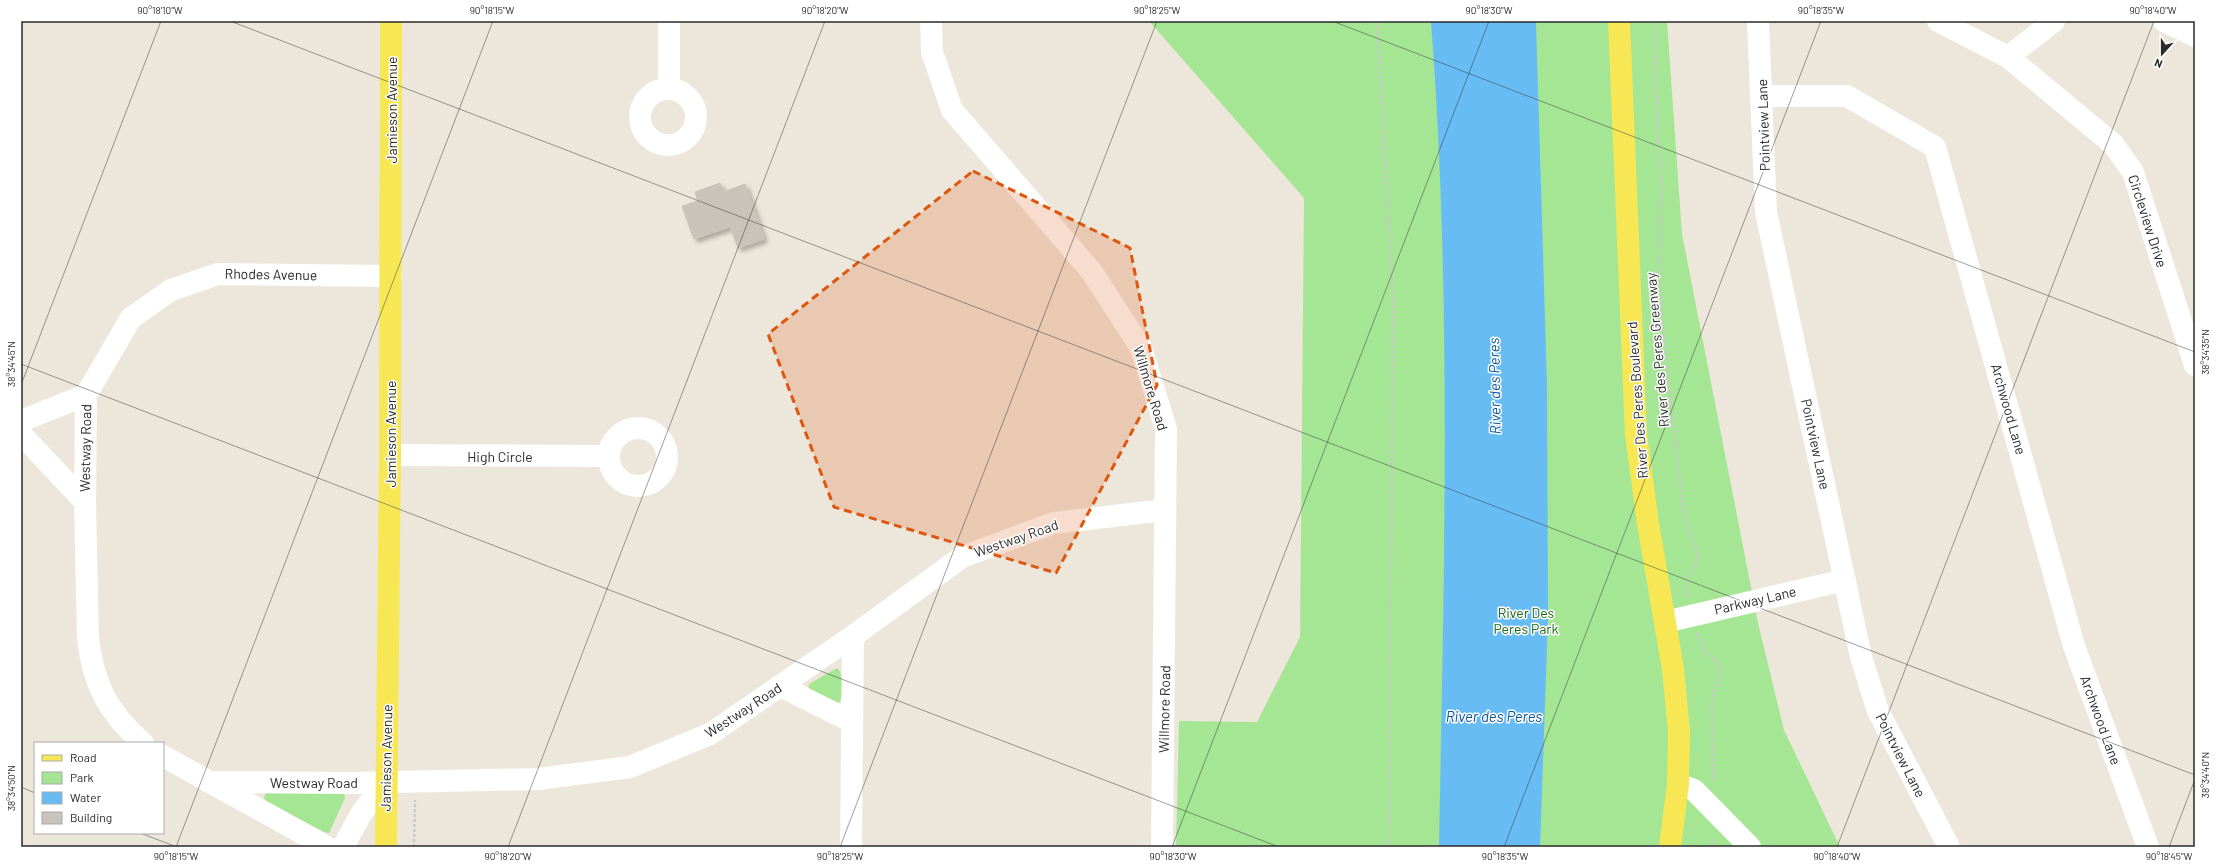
<svg xmlns="http://www.w3.org/2000/svg" width="2216" height="868" font-family="Barlow,sans-serif">
	<defs>
		<filter id="shadow"><feDropShadow dx="3.5" dy="3.5" stdDeviation="2" flood-color="#0004"/></filter>
	</defs>
	<rect width="100%" height="100%" fill="#ede7db"/>
	<path fill="#a5e694" d="M1149,21H1667L1682,234L1758,623L1784,730L1840,847H1176L1179,721L1257,722L1300,637L1304,198Z
		M837,668C844,672 843,697 839,703L808,690L809,684Z
		M267,790L338,792L344,794L345,798L329,833L324,832L266,801L264,798Z"/>
	<path fill="#68bcf4" d="M1431,21H1536L1547,385L1548,618L1540,847H1439C1444,571 1452,296 1431,21Z"/>
	<path fill="#c8c4ba" stroke="#c8c4b4" filter="url(#shadow)" d="M720,183L723,192L745,184L764,239L738,248L730,227L694,239L682,206L698,201L695,192Z"/>
	<g fill="none" stroke-linecap="round" stroke-linejoin="round">
		<path stroke="#c8c8c8" stroke-width="2.5" stroke-dasharray="3 2" stroke-linecap="butt" d="M1377,21L1393,301L1389,847
			M1654,21L1658,138L1661,179L1659,271L1665,353L1683,508C1685,516 1686,524 1689,532C1693,541 1697,547 1697,556C1696,575 1682,570 1689,597
			M1697,633L1704,650L1721,668L1712,700L1713,781
			M414,847L415,800
			M1712,847L1713,838"/>
		<path stroke="#fff" stroke-width="22" d="M931,21L932,52L952,110L1092,272L1141,348L1166,429L1162,847
			M1758,21L1766,212L1861,657L1878,711L1949,847
			M1938,21L2008,57L2113,144L2133,172L2195,365
			M2164,21L2195,36
			M2008,57L2054,21
			M669,89V21
			M640 117a28 28 0 1 1 56 0a28 28 0 1 1-56 0Z
			M1762,96H1847L1935,147L2074,646L2148,847
			M21,421L86,395L131,318L171,290L218,274L391,276
			M609 457a29 29 0 1 1 58 0a29 29 0 1 1-58 0Z
			M21,434L85,502L88,638C93,684 108,713 143,743
			M390,455L609,456
			M85,502L86,395
			M1665,622L1845,580
			M780,686L852,722
			M163,756L327,847
			M209,782L349,783L538,779L630,767L710,734L853,636L962,557L1054,523L1165,510
			M1678,784L1694,790L1750,847
			M343,847L361,814L386,781
			M851,847L853,636"/>
		<path stroke="#f7e755" stroke-width="22" d="M1619,21L1636,434L1648,524L1673,669L1679,731L1678,784L1670,847
			M386,847L390,455L391,21"/>
	</g>
	<path fill="#de570e" fill-opacity="0.2" stroke="#de570e" stroke-width="3" stroke-dasharray="8 5" stroke-linejoin="round" d="M973,171L1130,248L1157,385L1056,573L834,507L768,334Z"/>
	<path fill="none" stroke="#2a2a2a" stroke-width="1" stroke-opacity="0.45" d="M230,21L2195,775M1332,21L2195,352M21,364L1279,847M21,385L161,21M21,787L35,793M140,833L177,847M176,847L493,21M508,847L825,21M840,847L1157,21M1172,847L1489,21M1504,847L1821,21M1837,847L2154,21M2169,847L2195,779"/>
	<g text-anchor="middle" dominant-baseline="central" stroke-width="3" stroke-linejoin="round" paint-order="stroke">
		<g font-size="14" fill="#2a2a2a" stroke="#fff">
			<text transform="translate(391 110) rotate(-90)">Jamieson Avenue</text>
			<text transform="translate(1763 125) rotate(-92)">Pointview Lane</text>
			<text transform="translate(2148 221) rotate(72)">Circleview Drive</text>
			<text transform="translate(271 274) rotate(1)">Rhodes Avenue</text>
			<text transform="translate(1657 350) rotate(-95)">River des Peres Greenway</text>
			<text transform="translate(1151 388) rotate(73)">Willmore Road</text>
			<text transform="translate(1637 400) rotate(-94)">River Des Peres Boulevard</text>
			<text transform="translate(2009 409) rotate(74)">Archwood Lane</text>
			<text transform="translate(390 434) rotate(-90)">Jamieson Avenue</text>
			<text transform="translate(1816 444) rotate(78)">Pointview Lane</text>
			<text transform="translate(85 448) rotate(-89)">Westway Road</text>
			<text x="500" y="456">High Circle</text>
			<text transform="translate(1016 538) rotate(-19)">Westway Road</text>
			<text transform="translate(1755 600) rotate(-13)">Parkway Lane</text>
			<text transform="translate(1164 709) rotate(-89)">Willmore Road</text>
			<text transform="translate(743 710) rotate(-33)">Westway Road</text>
			<text transform="translate(2101 720) rotate(70)">Archwood Lane</text>
			<text transform="translate(1901 755) rotate(63)">Pointview Lane</text>
			<text transform="translate(386 758) rotate(-89)">Jamieson Avenue</text>
			<text x="314" y="782">Westway Road</text>
		</g>
		<g font-size="14" fill="#1c6a16" stroke="#fff">
			<text x="1526" y="612">River Des<tspan x="1526" dy="16">Peres Park</tspan></text>
		</g>
		<g font-size="15" font-style="italic" fill="#0757a0" stroke="#fff">
			<text transform="translate(1494 386) rotate(-91)">River des Peres</text>
			<text x="1494" y="716">River des Peres</text>
		</g>
	</g>
	<rect width="2216" height="868" fill="none" stroke="#ffffff" stroke-width="44"/>
	<rect x="34" y="742" width="130" height="92" fill="#ffffff" stroke="#aaaaaa"/>
	<rect x="42" y="755" width="20" height="6" fill="#f7e755" stroke="#aaaaaa"/>
	<text x="70" y="762" font-size="12" fill="#2a2a2a">Road</text>
	<rect x="42" y="772" width="20" height="12" fill="#a5e694" stroke="#aaaaaa"/>
	<text x="70" y="782" font-size="12" fill="#2a2a2a">Park</text>
	<rect x="42" y="792" width="20" height="12" fill="#68bcf4" stroke="#aaaaaa"/>
	<text x="70" y="802" font-size="12" fill="#2a2a2a">Water</text>
	<rect x="42" y="812" width="20" height="12" fill="#c8c4ba" stroke="#aaaaaa"/>
	<text x="70" y="822" font-size="12" fill="#2a2a2a">Building</text>
	<g transform="translate(2162 54) rotate(201)" stroke="#ffffff" stroke-width="3" paint-order="stroke">
	<path d="M0-3L7 15L0 10L-7 15Z" fill="#2a2a2a"/>
	<text y="-6" font-size="11" font-weight="bold" text-anchor="middle" fill="#2a2a2a">N</text>
	</g>
	<rect x="22" y="22" width="2172" height="824" fill="none" stroke="#2a2a2a" stroke-width="1.5"/>
	<g font-size="10" text-anchor="middle" fill="#2a2a2a">
		<text x="160" y="14">90°18'10"W</text>
		<text x="492" y="14">90°18'15"W</text>
		<text x="825" y="14">90°18'20"W</text>
		<text x="1157" y="14">90°18'25"W</text>
		<text x="1489" y="14">90°18'30"W</text>
		<text x="1821" y="14">90°18'35"W</text>
		<text x="2153" y="14">90°18'40"W</text>
		<text transform="translate(2205 352) rotate(-90)" y="4">38°34'35"N</text>
		<text transform="translate(11 364) rotate(-90)" y="4">38°34'45"N</text>
		<text transform="translate(2205 775) rotate(-90)" y="4">38°34'40"N</text>
		<text transform="translate(11 788) rotate(-90)" y="4">38°34'50"N</text>
		<text x="176" y="860">90°18'15"W</text>
		<text x="508" y="860">90°18'20"W</text>
		<text x="840" y="860">90°18'25"W</text>
		<text x="1173" y="860">90°18'30"W</text>
		<text x="1505" y="860">90°18'35"W</text>
		<text x="1837" y="860">90°18'40"W</text>
		<text x="2169" y="860">90°18'45"W</text>
	</g>
</svg>
